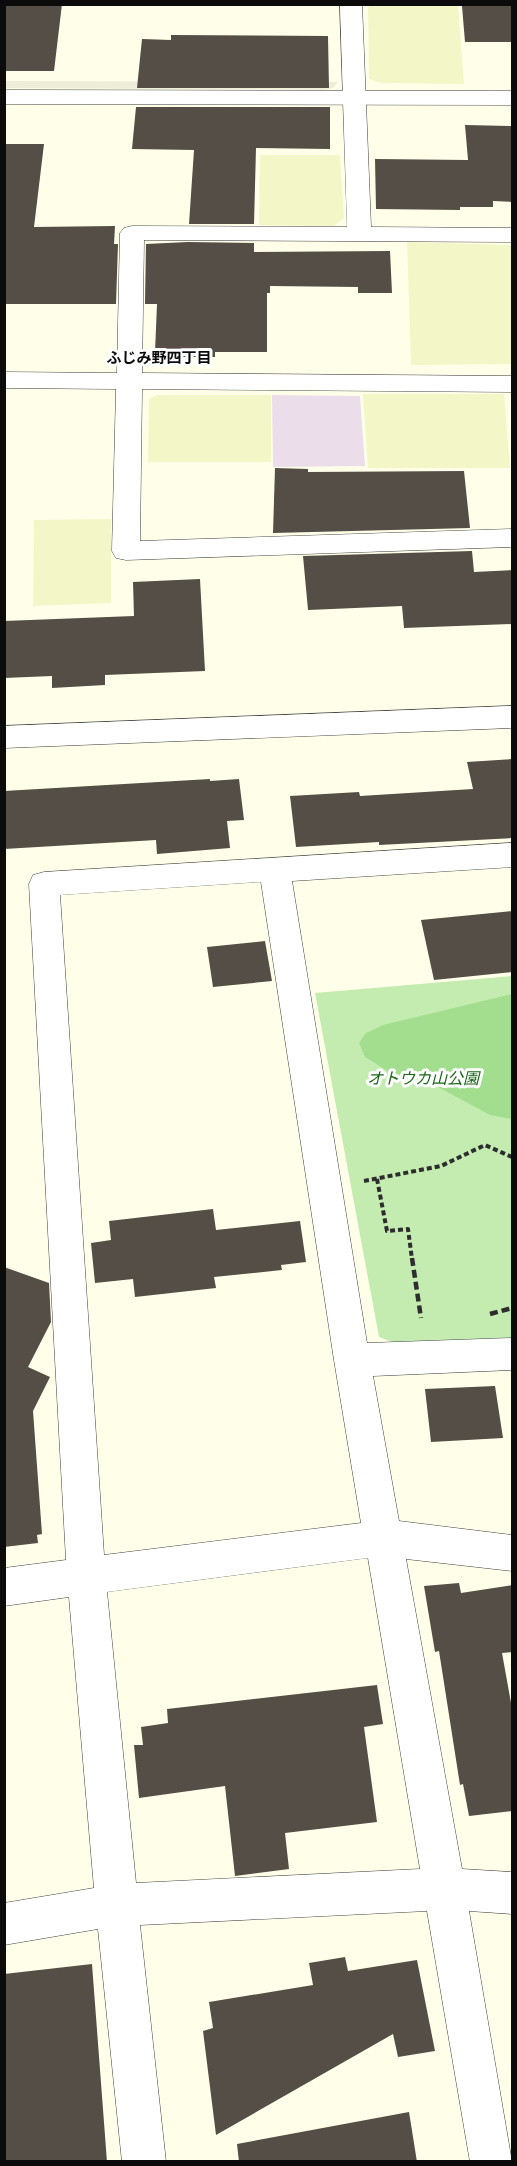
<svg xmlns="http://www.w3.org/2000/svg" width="517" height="2166" font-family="Merriweather,'Noto Sans JP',serif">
	<rect width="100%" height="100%" fill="#ffffe9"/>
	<path fill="#ebdeea" d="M272,395L360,396L365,466L273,467Z"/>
	<path fill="#f3f7c7" d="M372,5H458L464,84L381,83L369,79L368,7Z
		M260,155H340L344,218L334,226L259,225Z
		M407,242L512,245V364L411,365Z
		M363,394H504L510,468H368Z
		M157,395H271V462H148L149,399Z
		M111,519V603L33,606L34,520Z"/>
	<path fill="#c4ecb0" d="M512,976V1339L405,1347L379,1337L315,993Z"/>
	<path fill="#a3de8e" d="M512,994V1119L490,1115L425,1080L389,1072L365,1057L359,1043L366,1033L383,1025Z"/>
	<path fill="#eeedd8" d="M5,81L338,82L333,88L325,90L5,88Z"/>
	<path fill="#544e46" d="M4,4H62L54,71H4Z
		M462,6H513V42H465Z
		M171,35L328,36L329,88H137L142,39L171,40Z
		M136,107H330V149L256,148L254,224H189L194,150L132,149Z
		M465,125L513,126V202L493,201V207H460V210L376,209L375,159L468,160Z
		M4,144H44L34,227L115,226L114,244H118L116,304H4Z
		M188,242L254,243V252L390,251L392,293H358V287L270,286V293H267V352H215V357H168V352H155L157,304H145L146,244Z
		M275,468L308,469V472L464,471L470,528L273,533Z
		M472,551L474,572L513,570V624L404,628L402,606L308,610L303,556Z
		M200,579L205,671L105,675V685L52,688V676L4,678V621L134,616L133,582Z
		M513,759V838L379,845V842L296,847L290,796L359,792L360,796L473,789L467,762Z
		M210,779V781L239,779L244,820L227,821L230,848L157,854L156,840L4,849V791Z
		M513,911V972L434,980L421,920Z
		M265,941L272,981L213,987L207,947Z
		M213,1209L216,1230L300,1221L306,1262L281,1265L282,1270L214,1277L216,1288L135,1297L133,1279L95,1283L91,1243L111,1240L109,1221Z
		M4,1267L49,1283L51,1322L28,1367L50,1377L33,1411L42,1534L37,1535L38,1543L4,1547Z
		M495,1386L503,1438L431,1442L425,1389Z
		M459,1583L461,1593L513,1585V1652L502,1653L513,1714V1811L469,1816L463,1784L460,1785L439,1651L435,1652L424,1586Z
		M377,1685L383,1724L364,1727L377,1822L285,1833L289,1869L235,1876L225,1786L139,1798L134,1745H143L141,1727L168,1723L167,1709Z
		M345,1957L348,1971L417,1960L435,2051L398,2057L393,2034L216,2135L203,2031L213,2028L209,2002L313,1985L309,1963Z
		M92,1964L107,2162H4V1974Z
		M409,2112L417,2162H239L237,2144Z"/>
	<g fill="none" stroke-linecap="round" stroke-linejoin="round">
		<defs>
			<path id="minor" d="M340,4H362L371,227L512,228V242L144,240L142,373L512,376V392L142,389L140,541L512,529V547L126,560L116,558L112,551L116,389L4,388V372L117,373L120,233L124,228L132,226L347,227Z
				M512,843V867L292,881L367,1343L512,1338V1370L373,1376L399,1521L512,1535V1571L406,1559L462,1869L512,1872V1914L469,1911L512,2162H470L427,1911L140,1925L166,2162H122L98,1929L4,1945V1903L94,1888L69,1597L4,1606V1568L66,1560L29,884L33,875L44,872ZM261,882L334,1360L361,1523L104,1555L60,895ZM368,1558L420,1869L136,1883L107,1592Z"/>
			<path id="tertiary" d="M4,90L512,91V105L4,104Z
				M512,706V728L4,748V726Z"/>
		</defs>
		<use href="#minor" stroke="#3e3e3e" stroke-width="1"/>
		<use href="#tertiary" stroke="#3e3e3e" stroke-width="1"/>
		<path stroke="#2d2d2d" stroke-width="4" stroke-dasharray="5 3" stroke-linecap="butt" d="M377,1179L387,1231L408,1229L412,1259
			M364,1181L441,1166L485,1145L512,1157"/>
		<path stroke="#2d2d2d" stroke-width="4.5" stroke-dasharray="8 4" stroke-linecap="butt" d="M412,1258L421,1318
			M490,1314L512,1308"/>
		<use href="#minor" fill="#fff" fill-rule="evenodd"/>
		<use href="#tertiary" fill="#fff" fill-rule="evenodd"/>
	</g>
	<g text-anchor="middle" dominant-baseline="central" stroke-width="6" stroke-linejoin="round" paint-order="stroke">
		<g font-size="15" font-weight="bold" fill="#0b0b0b" stroke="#fff">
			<text x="159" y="357">ふじみ野四丁目</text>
		</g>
		<g font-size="16" font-style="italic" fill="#196717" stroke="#fff">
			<text x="423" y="1078">オトウカ山公園</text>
		</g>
	</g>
	<rect width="517" height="2166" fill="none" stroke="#0b0b0b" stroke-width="12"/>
</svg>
